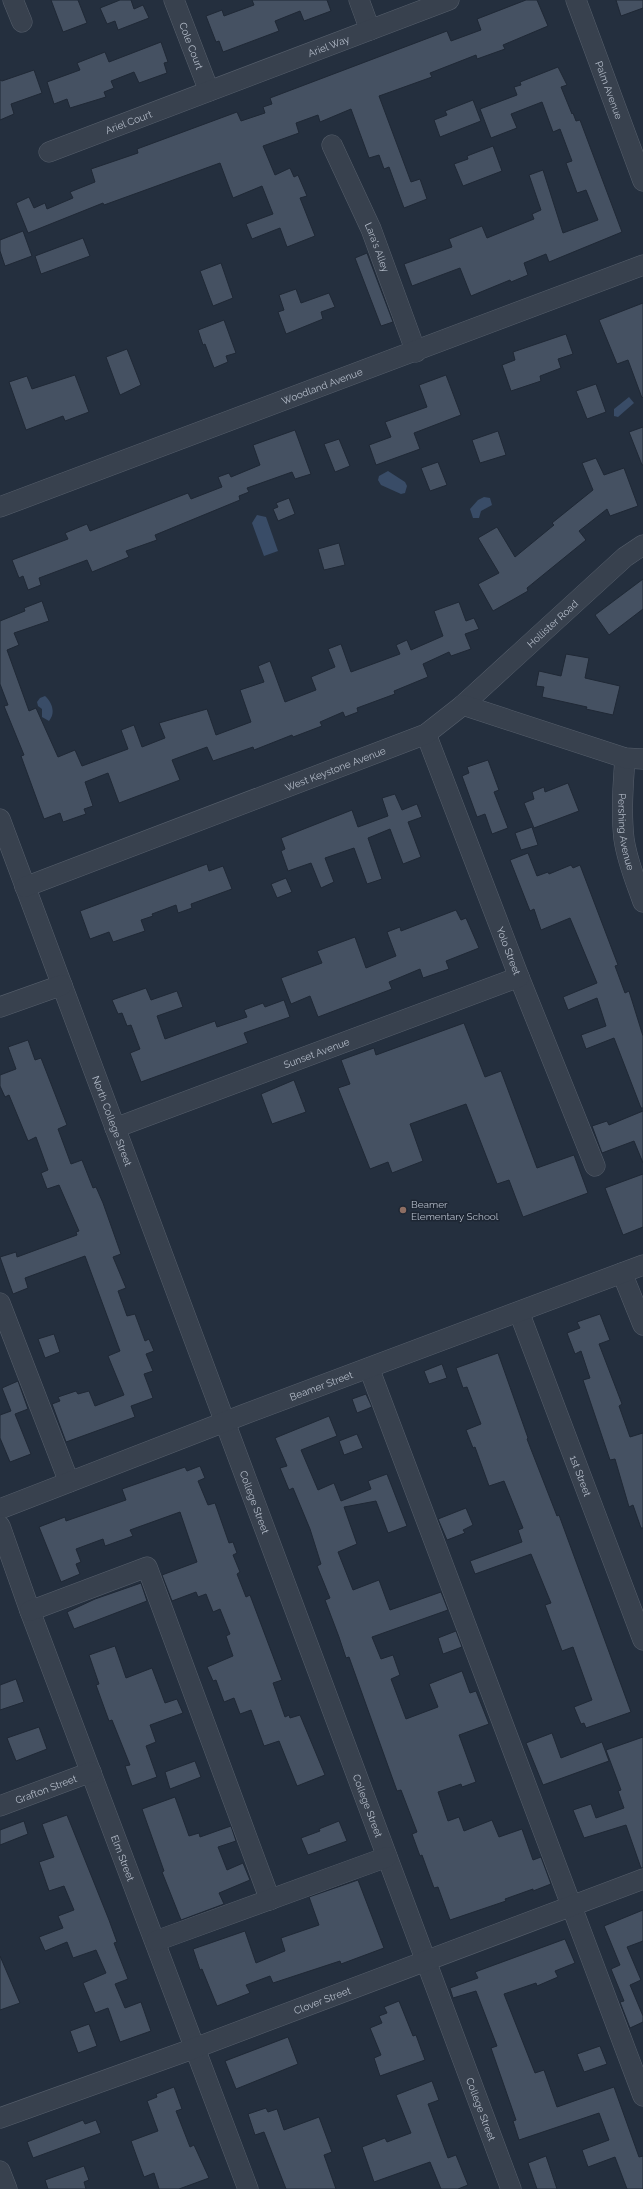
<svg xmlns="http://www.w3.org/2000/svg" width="643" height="2189" font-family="Raleway,sans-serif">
	<rect width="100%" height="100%" fill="#242f3e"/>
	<path fill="#394c67" d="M629,397L634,403L618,417L614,416V409Z
		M388,471L405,482L407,486L405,493L401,494L381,485L378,480L379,476Z
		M484,497L490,498L492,505L481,511L479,518H473L470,509L478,500Z
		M257,515L266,517L278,551L264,556L252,523Z
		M45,696C52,702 56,713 49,721L42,717V709L38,706L37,702L40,698Z"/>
	<path fill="#455162" stroke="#1f2835" d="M51,0H78L87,23L63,32Z
		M120,0H131L134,9L143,5L149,18L118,30L115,21L107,24L100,8Z
		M252,0H327L331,11L304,21L300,11L275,21L279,31L223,52L219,41L216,42L206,16L222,10L224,16L254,5Z
		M526,0H537L548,26L503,45L505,49L477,59L476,55L430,73L432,77L379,96L411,182L420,179L427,199L404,208L389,167L384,169L379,155L369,158L351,109L320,122L318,115L296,123L299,133L263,146L275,175L290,168L294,177L298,175L307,196L300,198L315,236L287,247L280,228L252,239L246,224L273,214L262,186L233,198L220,163L104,205L103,203L28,233L16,203L29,197L34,208L45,203L47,209L73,198L70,192L95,182L91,169L138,153L137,149L237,112L241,121L265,113L263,107L272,104L270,98L447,31L451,41L481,30L477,19Z
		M616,0H643V8L621,16Z
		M161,42L168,62L164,63L167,73L139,83L134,72L111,81L114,88L104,92L106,97L70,108L67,99L54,104L47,82L80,70L77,63L105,52L109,62Z
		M558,67L567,85L561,87L572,114L573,113L576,121L580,120L622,232L549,262L546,254L524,263L528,275L511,282L510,280L471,296L460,268L412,286L404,264L452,247L449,239L482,226L487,238L534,219L532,214L541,210L529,175L543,170L563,233L598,220L586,190L577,193L566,163L572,161L560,129L553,132L542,102L511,114L517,128L491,138L480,109L517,95L514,87L521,85L520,82Z
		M34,70L42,93L11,104L14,114L0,120V80L2,81Z
		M473,100L481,121L440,137L434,120L447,115L445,111Z
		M493,146L502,171L463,186L454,164L468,159L467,156Z
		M23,231L32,256L5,266L0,251V240Z
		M83,238L90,256L41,274L35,256Z
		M367,253L393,322L381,326L355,258Z
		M221,263L233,298L213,306L200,271Z
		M296,289L301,303L329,293L335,307L321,312L323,319L286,334L278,312L284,310L279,295Z
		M643,303V397L642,398L628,360L617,364L599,320Z
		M224,320L236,353L226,356L228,362L214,368L205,344L203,345L198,330Z
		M566,334L573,354L558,359L561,368L540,376L541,381L511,391L502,365L515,360L513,352Z
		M127,349L141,385L120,395L106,357Z
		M75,375L89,412L65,421L63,416L26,430L9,382L27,376L32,389Z
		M446,375L461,415L414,433L420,449L376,465L369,445L391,437L385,422L427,407L419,385Z
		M596,384L606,412L587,419L576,391Z
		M643,427V465H642L629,432Z
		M295,430L311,474L295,479L292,472L247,488L249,492L239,496L240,500L155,535L157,540L126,551L129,557L92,572L87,560L39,578L41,585L28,590L23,576L19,578L12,560L68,539L65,533L87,524L90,531L188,493L191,499L222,487L218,477L229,473L231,477L260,465L253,445Z
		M498,431L506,455L480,463L472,440Z
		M339,439L350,466L335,472L324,444Z
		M596,458L604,475L624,468L638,506L610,516L607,509L579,531L586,540L527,588L528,591L493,611L478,584L499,573L478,538L497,527L515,557L554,525L552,523L593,490L582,463Z
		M438,462L447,485L430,491L421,468Z
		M289,498L295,514L278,521L273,509L278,507L276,503Z
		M339,543L345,565L324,570L318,549Z
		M643,579V609L609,635L595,615Z
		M42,601L49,621L14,633L19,645L7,650L29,711L36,708L58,757L75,750L82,766L128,749L121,730L134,725L142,747L165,738L159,723L207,709L216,735L251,722L240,690L264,682L258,666L270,661L285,702L316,690L311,677L335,667L328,649L341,644L351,672L400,654L396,645L407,640L411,650L443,636L434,611L459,602L466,621L474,618L479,629L465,634L471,649L451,656L449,652L423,664L428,677L394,691L395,694L357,708L358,712L345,717L343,712L320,722L322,726L293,737L292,735L254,750L253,747L213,761L207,747L172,760L180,780L119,803L108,773L85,782L93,806L84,809L86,814L63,822L60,813L44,819L21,756L24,755L4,706L8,705L0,684V621L25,611L24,608Z
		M566,654L589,658L585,678L620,686L613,715L586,709L587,707L542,697L544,687L536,686L539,671L561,676Z
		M488,760L499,790L494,792L508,828L492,834L485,814L477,817L462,776L469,773L467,767Z
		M568,783L579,811L534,828L524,803L534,799L532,792L544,787L545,792Z
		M395,794L402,810L417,804L422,817L408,822L421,857L403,864L390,829L368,838L382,879L367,884L354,848L325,858L334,882L321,888L311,863L288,871L281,851L285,849L281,838L352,810L358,827L388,816L382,798Z
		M532,827L538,845L521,850L515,833Z
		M528,853L537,876L548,872L549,874L571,865L573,868L580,865L618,965L615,966L625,993L629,991L643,1036V1108H641L614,1038L586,1049L581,1035L606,1026L597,998L568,1010L563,997L597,983L570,918L541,930L534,909L530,911L510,860Z
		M207,864L209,871L223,866L232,889L191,904L192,908L178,913L176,905L152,914L153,916L141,920L145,931L113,942L109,932L90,939L80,911Z
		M286,878L292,892L277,898L271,884Z
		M456,910L461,920L466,918L479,948L446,961L449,969L423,978L420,969L389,982L392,989L318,1017L310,996L291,1004L281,978L322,963L317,951L355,937L366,968L396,956L387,932L400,927L401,931Z
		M146,988L151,1000L177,991L183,1007L157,1016L165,1039L215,1021L217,1027L247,1017L244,1010L263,1003L265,1007L284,1000L290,1017L244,1033L248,1043L141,1082L130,1053L140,1049L131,1025L127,1026L122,1013L118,1014L112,1000Z
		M464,1023L485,1077L501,1071L537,1168L574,1155L588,1193L523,1217L509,1180L497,1184L466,1104L410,1124L423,1161L392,1173L388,1162L370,1169L338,1088L350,1084L341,1060L374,1048L376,1055Z
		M28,1040L35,1060L41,1058L67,1125L58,1129L71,1164L82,1160L93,1188L96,1187L103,1203L121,1254L113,1257L126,1288L118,1291L127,1316L135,1314L145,1341L149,1339L154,1351L146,1354L153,1371L144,1374L153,1398L131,1406L135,1417L66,1442L52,1404L60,1401L58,1397L76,1391L78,1394L89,1391L95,1406L124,1395L108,1356L120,1351L85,1256L25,1278L28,1288L13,1294L0,1257L16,1252L17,1257L77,1235L76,1232L79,1231L59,1185L47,1189L41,1173L48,1170L36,1137L28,1141L9,1095L5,1097L0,1086V1075L16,1069L8,1047Z
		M294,1080L306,1112L272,1124L261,1094Z
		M643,1111V1163L634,1141L602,1153L592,1126L607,1121L609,1125Z
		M643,1174V1227L623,1235L605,1188Z
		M600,1314L610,1340L599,1344L622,1404L619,1406L630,1437L643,1433V1528H641L633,1505L629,1507L615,1459L610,1460L583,1380L590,1378L581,1351L575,1354L567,1333L580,1328L577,1322Z
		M54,1334L60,1352L45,1358L38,1339Z
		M498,1353L528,1438L527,1439L557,1516L559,1515L631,1712L586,1728L584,1723L581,1724L574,1707L592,1700L573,1647L562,1651L545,1605L551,1603L531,1554L475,1574L470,1561L522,1542L518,1530L523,1528L504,1481L489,1486L475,1447L473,1448L466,1430L481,1424L467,1387L463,1388L456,1368Z
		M442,1364L447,1378L429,1384L424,1371Z
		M18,1381L28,1409L15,1414L31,1454L10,1462L0,1438V1415L11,1411L2,1388Z
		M366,1394L372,1407L357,1413L352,1399Z
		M329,1416L337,1436L301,1450L318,1490L334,1483L341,1501L371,1489L368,1481L387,1474L407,1526L388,1533L376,1501L344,1507L357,1544L338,1552L353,1590L379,1580L390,1610L441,1592L448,1610L372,1637L381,1659L393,1655L400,1675L391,1679L406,1719L438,1707L429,1684L462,1671L470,1693L476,1691L489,1724L459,1735L476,1782L462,1787L461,1784L438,1792L448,1821L459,1817L464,1831L492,1820L499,1837L522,1829L533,1860L541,1857L551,1884L533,1891V1889L505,1899L506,1901L450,1920L438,1887L434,1888L422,1855L420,1856L412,1834L417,1832L401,1790L397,1791L349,1657L346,1658L339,1637L325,1600L330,1598L317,1566L321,1564L310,1529L293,1488L289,1490L280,1468L287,1466L275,1438Z
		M357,1434L363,1448L344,1455L339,1441Z
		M200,1466L205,1478L198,1481L208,1505L215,1503L229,1543L233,1542L237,1553L233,1555L240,1572L237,1574L246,1597L250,1595L282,1680L273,1683L285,1717L289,1715L290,1718L300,1715L325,1775L297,1786L279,1741L264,1746L251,1710L240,1714L234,1698L224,1702L216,1680L213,1681L207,1667L233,1656L226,1636L230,1634L220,1609L213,1612L206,1594L198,1597L196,1592L172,1601L162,1575L197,1562L180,1512L130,1530L133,1536L105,1546L103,1539L76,1549L81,1562L76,1564L80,1574L61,1582L39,1527L65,1517L66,1521L126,1500L122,1489L185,1467L187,1471Z
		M466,1508L473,1525L463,1530L465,1533L447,1540L438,1519Z
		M141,1583L147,1601L74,1629L67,1612L95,1599Z
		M456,1631L462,1647L443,1654L438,1638Z
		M115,1646L126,1678L152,1668L165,1703L177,1699L183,1713L150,1725L156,1742L146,1746L157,1777L132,1786L125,1766L130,1765L112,1720L109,1721L96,1685L99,1684L89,1655Z
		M16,1679L24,1702L0,1710V1685Z
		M39,1727L47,1749L16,1761L7,1738Z
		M552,1733L561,1758L602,1742L609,1761L543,1785L526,1743Z
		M643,1737V1868H641L626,1825L584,1838L573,1810L591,1804L596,1818L624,1808L618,1791L621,1790L606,1750Z
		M195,1761L201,1777L170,1789L165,1772Z
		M175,1797L189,1836L199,1833L200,1837L231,1826L236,1841L218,1847L227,1870L243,1863L250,1880L219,1893L224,1904L181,1920L162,1872L164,1871L142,1809Z
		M67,1815L109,1920L117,1942L114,1943L128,1979L115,1984L125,2008L141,2002L151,2031L120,2042L108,2008L95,2013L83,1983L106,1973L96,1950L73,1958L67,1942L45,1951L39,1937L63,1928L58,1916L74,1910L64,1886L49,1891L39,1862L54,1857L42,1824Z
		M24,1821L28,1834L0,1845V1830Z
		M339,1821L347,1841L308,1855L301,1838L320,1831L319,1829Z
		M358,1880L384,1948L341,1964L340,1961L273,1983L270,1976L246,1985L250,1993L217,2006L202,1969L200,1970L193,1949L245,1931L256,1963L285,1951L281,1938L319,1925L309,1897Z
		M643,1910V1941L627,1947L641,1980L630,1985L643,2016V2022L630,2028L620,2002L624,2001L611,1969L620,1965L604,1926Z
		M565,1939L575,1963L555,1971L558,1977L537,1986L536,1983L504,1994L535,2073L544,2070L557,2107L614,2087L639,2157L643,2156V2189H627L615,2157L588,2167L582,2150L609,2140L599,2113L519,2140L513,2121L516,2120L491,2048L497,2046L476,1991L453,1998L450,1988L478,1978L475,1972Z
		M0,1956L20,2003L0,2010Z
		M399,2001L413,2036L416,2035L425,2060L380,2076L374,2058L381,2055L370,2028L382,2023L379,2016L387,2013L384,2007Z
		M89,2024L97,2046L78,2053L70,2031Z
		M288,2037L298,2064L236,2089L225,2061Z
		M600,2046L607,2064L584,2072L577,2054Z
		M432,2081L439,2100L428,2104L448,2158L456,2155L468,2185L458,2189H441L430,2162L374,2182L362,2147L385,2138L387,2142L411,2133L396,2095Z
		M174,2087L182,2109L176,2111L190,2147L194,2145L209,2178L179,2189H159L154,2173L144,2177L131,2141L158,2131L147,2101L157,2097L156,2094Z
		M266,2108L268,2112L277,2109L284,2130L319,2117L332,2152L324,2155L336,2189H286L264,2132L255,2135L248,2114Z
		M83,2120L85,2124L96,2120L101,2133L33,2158L27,2142Z
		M546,2156L557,2189H537L528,2163Z
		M84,2166L89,2180L84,2182L86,2189H48L45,2180Z"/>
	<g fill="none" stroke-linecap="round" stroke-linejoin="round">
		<defs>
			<g id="minor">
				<path d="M13,0L22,22"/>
				<path id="s1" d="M174,0L209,91"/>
				<path d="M359,0L370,30"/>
				<path id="s2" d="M576,0L643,181"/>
				<path id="s3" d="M332,145L371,229L416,352"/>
				<path id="s4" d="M49,152L449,0"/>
				<path id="s5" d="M0,507L643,265"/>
				<path id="s6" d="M463,705L625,557L643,545"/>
				<path id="s7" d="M426,734L519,977L595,1166"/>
				<path id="s8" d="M625,758C623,785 621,813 624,839C627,861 636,882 643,902"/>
				<path id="s9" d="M0,819L511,2189"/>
				<path id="s10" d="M25,887L426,734L463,705L625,758L643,759"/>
				<path d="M0,1007L62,985"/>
				<path id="s11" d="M115,1128L519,977"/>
				<path d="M622,1273L643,1325"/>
				<path d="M0,1303L69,1482"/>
				<path id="s12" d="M519,1312L643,1640"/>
				<path d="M369,1368L643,2096"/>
				<path id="s13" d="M0,1509L245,1414L643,1265"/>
				<path id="s14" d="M0,1526L30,1611L248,2189"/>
				<path d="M30,1611L147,1567L270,1900"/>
				<path id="s15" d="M0,1806L91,1772"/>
				<path d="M156,1941L387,1857"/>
				<path id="s16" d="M0,2118L195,2048L643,1879"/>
				<path d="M0,2171L7,2189"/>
			</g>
		</defs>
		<use href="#minor" stroke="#565f6c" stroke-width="21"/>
		<use href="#minor" stroke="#38414e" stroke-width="20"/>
	</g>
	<circle fill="#8d6e63" stroke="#1d2633" stroke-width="1.5" cx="403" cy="1210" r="4"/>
	<g text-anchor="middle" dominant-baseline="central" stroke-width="3" stroke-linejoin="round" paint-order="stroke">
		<g font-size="10" fill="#b4bcc9" stroke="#1d2633">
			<text stroke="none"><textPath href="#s1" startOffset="49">Cole Court</textPath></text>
			<text stroke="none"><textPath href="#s4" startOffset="299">Ariel Way</textPath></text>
			<text stroke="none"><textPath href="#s2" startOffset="96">Palm Avenue</textPath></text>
			<text stroke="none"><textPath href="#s4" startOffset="85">Ariel Court</textPath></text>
			<text stroke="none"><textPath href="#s3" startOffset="112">Lara's Alley</textPath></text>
			<text stroke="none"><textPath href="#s5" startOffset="344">Woodland Avenue</textPath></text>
			<text stroke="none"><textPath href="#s6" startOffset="121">Hollister Road</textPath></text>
			<text stroke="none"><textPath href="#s10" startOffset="332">West Keystone Avenue</textPath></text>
			<text stroke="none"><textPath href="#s8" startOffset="74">Pershing Avenue</textPath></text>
			<text stroke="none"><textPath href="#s7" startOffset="232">Yolo Street</textPath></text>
			<text stroke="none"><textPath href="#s11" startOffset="215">Sunset Avenue</textPath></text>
			<text stroke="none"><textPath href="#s9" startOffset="322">North College Street</textPath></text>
			<text stroke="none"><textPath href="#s13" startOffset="344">Beamer Street</textPath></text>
			<text stroke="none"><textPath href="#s12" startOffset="175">1st Street</textPath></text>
			<text stroke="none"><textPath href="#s9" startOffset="729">College Street</textPath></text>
			<text stroke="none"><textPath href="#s15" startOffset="49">Grafton Street</textPath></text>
			<text stroke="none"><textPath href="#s9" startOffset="1053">College Street</textPath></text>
			<text stroke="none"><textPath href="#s14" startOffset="354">Elm Street</textPath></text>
			<text stroke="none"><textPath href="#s16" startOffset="343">Clover Street</textPath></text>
			<text stroke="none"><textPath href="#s9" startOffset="1377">College Street</textPath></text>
		</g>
		<g font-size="10" fill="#b4bcc9" stroke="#1d2633" text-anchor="start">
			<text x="411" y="1204">Beamer<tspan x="411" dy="12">Elementary School</tspan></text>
		</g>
	</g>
</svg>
